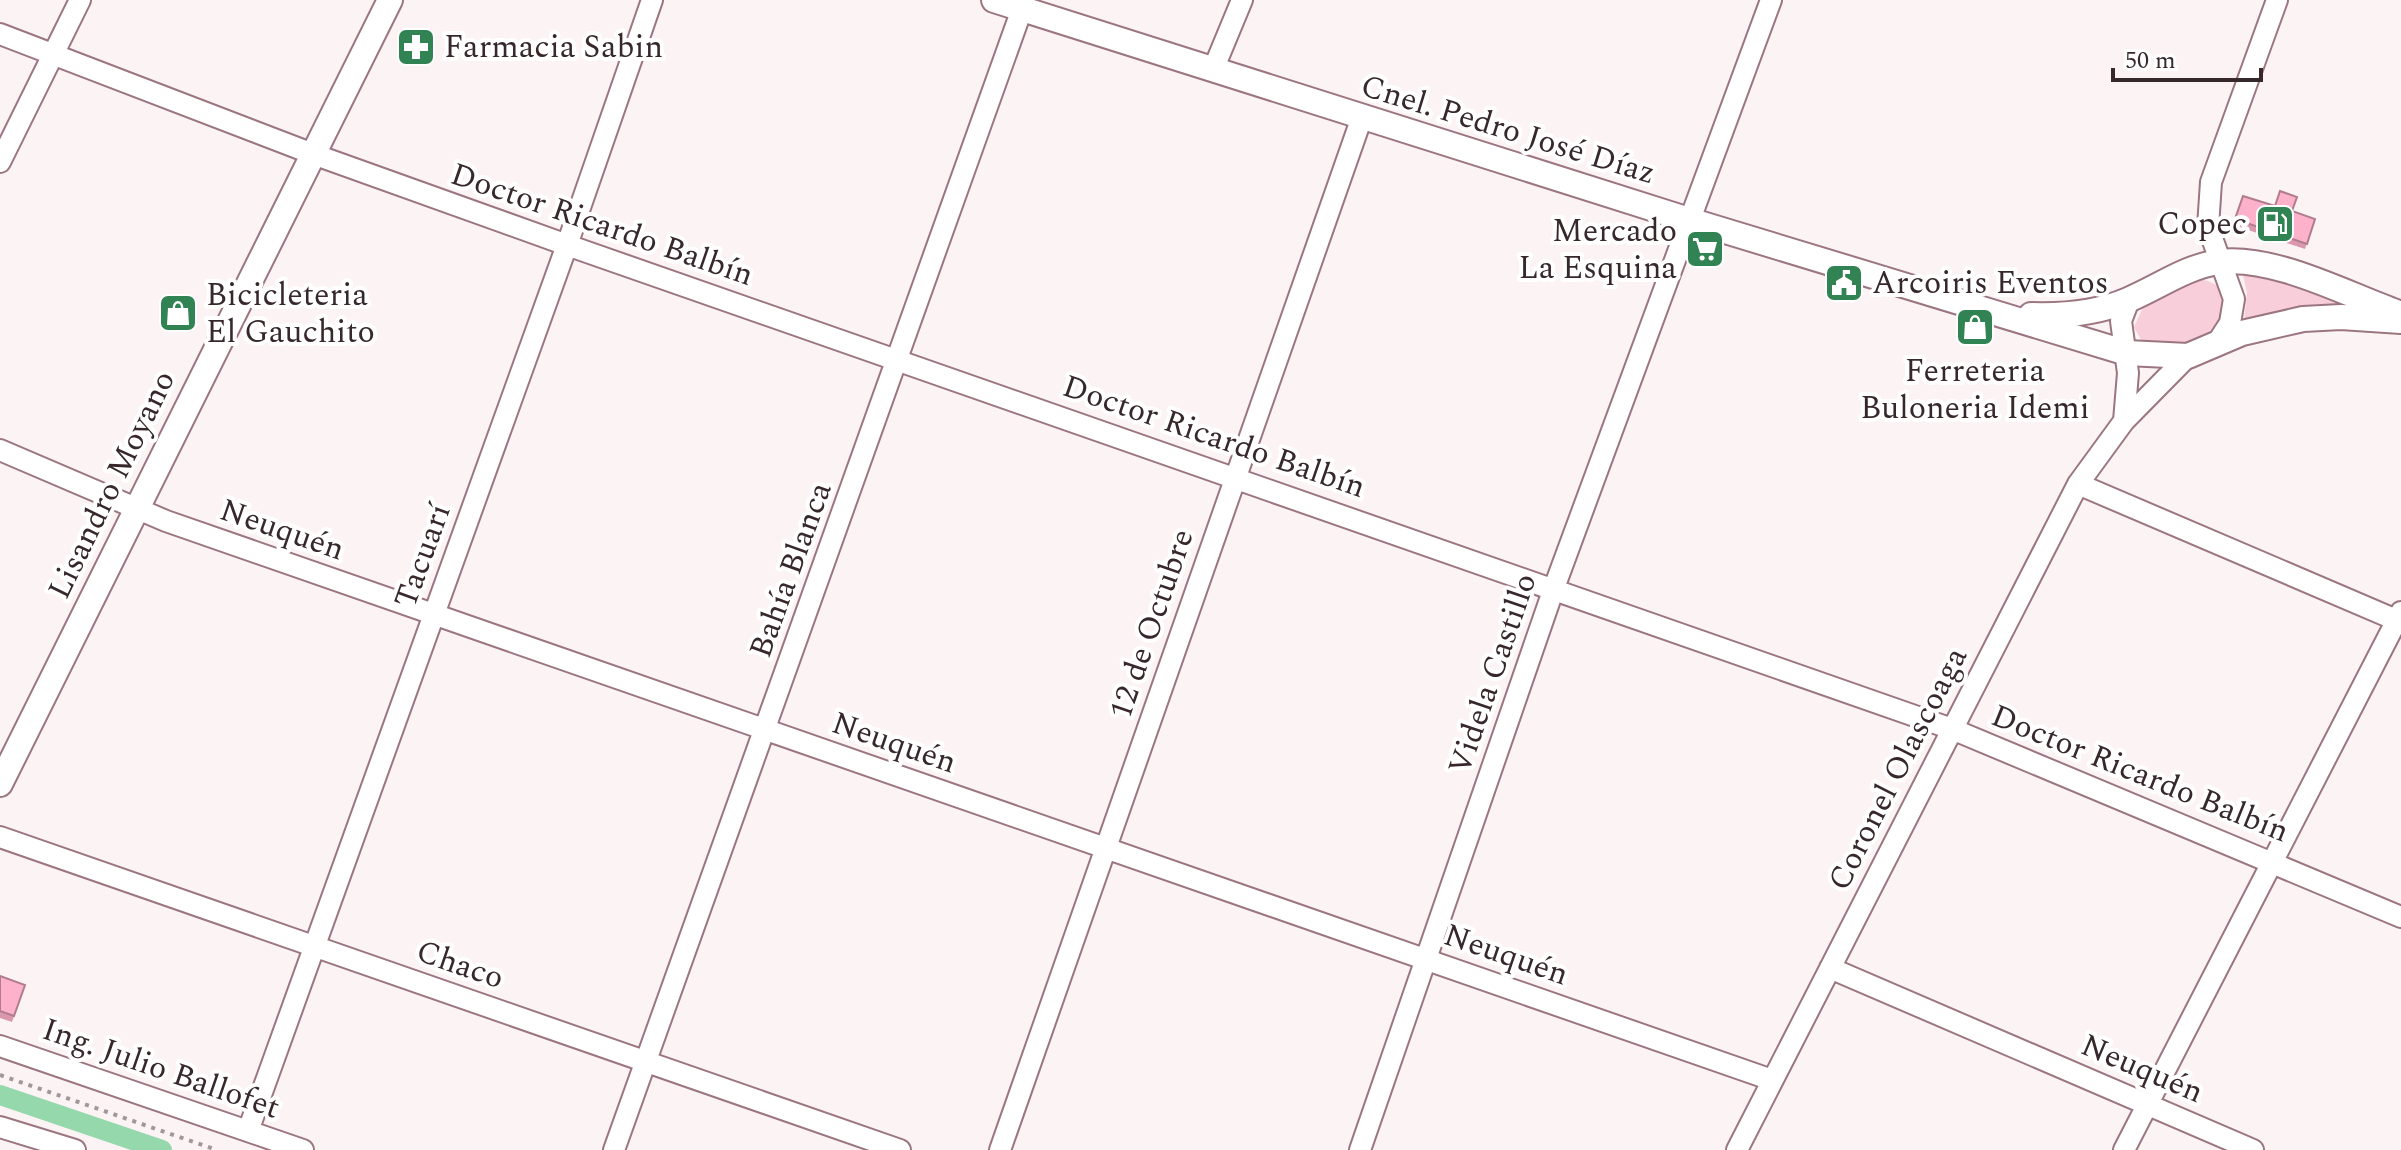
<svg xmlns="http://www.w3.org/2000/svg" width="2401" height="1150" font-family="Spectral,serif">
	<rect width="100%" height="100%" fill="#fcf3f5"/>
	<path fill="#f7ceda" d="M2243,275L2265,276L2380,311L2244,321L2247,293Z
		M2199,279C2247,287 2220,333 2190,344C2177,349 2158,345 2144,345L2134,327L2145,303Z"/>
	<g fill="none" stroke-linecap="round" stroke-linejoin="round">
		<path stroke="#94d8ac" stroke-width="20" d="M0,1095L162,1150"/>
		<defs>
			<path id="minor" d="M0,34L313,154L567,245L1952,729L2401,917
				M1213,70L1242,0
				M0,162L80,0
				M2219,340L2230,323L2234,299L2208,227L2211,182L2277,0
				M2124,421L2128,373L2121,321L2129,300
				M0,450L166,521L1772,1080
				M2078,484L2401,622
				M0,837L900,1150
				M1830,968L2253,1150
				M0,1046L303,1150
				M0,1127L75,1150
				M248,1131L567,245L652,0
				M614,1150L1022,9
				M1000,1150L1362,117
				M1360,1150L1554,588L1771,0
				M1737,1150L2078,484L2124,421L2188,356
				M2124,1150L2401,612"/>
			<path id="major" d="M994,0L1689,220L2127,353L2188,356L2242,333L2303,319L2341,317L2401,321
				M2031,315C2064,316 2098,313 2128,300C2159,287 2185,267 2219,262C2273,255 2346,294 2396,312
				M0,784L390,0"/>
		</defs>
		<use href="#minor" stroke="#9b7681" stroke-width="24"/>
		<use href="#major" stroke="#9b7681" stroke-width="28"/>
		<path stroke="#a3979a" stroke-width="4" stroke-dasharray="4 6" stroke-linecap="butt" d="M0,1075L217,1150"/>
		<use href="#minor" stroke="#fff" stroke-width="20"/>
		<use href="#major" stroke="#fff" stroke-width="24"/>
	</g>
	<path fill="#da98ae" d="M2243,196L2315,219L2305,249L2233,225Z
		M0,976L25,985L12,1022L0,1018Z"/>
	<path fill="#fdb1ca" stroke="#b17c8d" stroke-width="2" d="M2280,191L2297,197L2292,211L2315,219L2307,244L2235,219L2243,196L2275,206Z
		M0,976L25,985L14,1016L0,1011Z"/>
	<defs>
		<symbol id="pharmacy-square" viewBox="-11 -11 22 22"><rect x="-9" y="-9" width="18" height="18" rx="4" fill="#318354" stroke="#fff"/><path d="M-2-6h4v4h4v4h-4v4h-4v-4h-4v-4h4Z" fill="#fff"/></symbol>
		<symbol id="fuel-square" viewBox="-11 -11 22 22"><rect x="-9" y="-9" width="18" height="18" rx="4" fill="#318354" stroke="#fff"/><path d="M-5.5-6h7V0h2V4h1.3V-2.5L3-4.5l.8-.8L6-3V5H2.5V1h-1V6h-7ZM-4.2-4.7v3.2H.2V-4.7Z" fill="#fff"/></symbol>
		<symbol id="supermarket-square" viewBox="-11 -11 22 22"><rect x="-9" y="-9" width="18" height="18" rx="4" fill="#318354" stroke="#fff"/><path d="M-6-5.5h2.5l.6 2H6L4.5 2H-2.5L-4.4-4H-6ZM-1.5 3.2a1.3 1.3 0 1 0 .1 0ZM3 3.2a1.3 1.3 0 1 0 .1 0Z" fill="#fff"/></symbol>
		<symbol id="civic-square" viewBox="-11 -11 22 22"><rect x="-9" y="-9" width="18" height="18" rx="4" fill="#318354" stroke="#fff"/><path d="M-.6-6.5H3V-4.5H.6V-3L4-1V1h2V6H-6V1h2V-1L-.6-3ZM-1.2 2.5V6h2.4V2.5Z" fill="#fff"/></symbol>
		<symbol id="shop-square" viewBox="-11 -11 22 22"><rect x="-9" y="-9" width="18" height="18" rx="4" fill="#318354" stroke="#fff"/><path d="M-5-2.5h2.3a2.7 3.5 0 0 1 5.4 0H5L5.5 6h-11ZM-1.5-2.5h3a1.5 2.3 0 0 0-3 0Z" fill="#fff"/></symbol>
	</defs>
	<g fill-rule="evenodd">
		<use href="#pharmacy-square" x="394" y="25" width="44" height="44"/>
		<use href="#fuel-square" x="2253" y="202" width="44" height="44"/>
		<use href="#supermarket-square" x="1683" y="227" width="44" height="44"/>
		<use href="#civic-square" x="1822" y="261" width="44" height="44"/>
		<use href="#shop-square" x="156" y="291" width="44" height="44"/>
		<use href="#shop-square" x="1953" y="305" width="44" height="44"/>
	</g>
	<g text-anchor="middle" dominant-baseline="central" stroke-width="8" stroke-linejoin="round" paint-order="stroke">
		<g font-size="32" fill="#37282c" stroke="#fff" text-anchor="start">
			<text x="444" y="47">Farmacia Sabin</text>
			<text x="2247" y="224" text-anchor="end">Copec</text>
			<text x="1677" y="231" text-anchor="end">Mercado<tspan x="1677" dy="37">La Esquina</tspan></text>
			<text x="1872" y="283">Arcoiris Eventos</text>
			<text x="206" y="295">Bicicleteria<tspan x="206" dy="37">El Gauchito</tspan></text>
			<text x="1975" y="371" text-anchor="middle">Ferreteria<tspan x="1975" dy="37">Buloneria Idemi</tspan></text>
		</g>
		<g font-size="32" fill="#37282c" stroke="#fff">
			<text transform="translate(1508 130) rotate(17)">Cnel. Pedro José Díaz</text>
			<text transform="translate(602 225) rotate(19)">Doctor Ricardo Balbín</text>
			<text transform="translate(1214 437) rotate(19)">Doctor Ricardo Balbín</text>
			<text transform="translate(112 485) rotate(-64)">Lisandro Moyano</text>
			<text transform="translate(282 530) rotate(19)">Neuquén</text>
			<text transform="translate(423 556) rotate(-70)">Tacuarí</text>
			<text transform="translate(791 570) rotate(-70)">Bahía Blanca</text>
			<text transform="translate(1152 624) rotate(-71)">12 de Octubre</text>
			<text transform="translate(1493 674) rotate(-71)">Videla Castillo</text>
			<text transform="translate(894 743) rotate(19)">Neuquén</text>
			<text transform="translate(1898 769) rotate(-63)">Coronel Olascoaga</text>
			<text transform="translate(2140 774) rotate(22)">Doctor Ricardo Balbín</text>
			<text transform="translate(1506 955) rotate(19)">Neuquén</text>
			<text transform="translate(460 965) rotate(19)">Chaco</text>
			<text transform="translate(161 1069) rotate(19)">Ing. Julio Ballofet</text>
			<text transform="translate(2142 1069) rotate(23)">Neuquén</text>
		</g>
	</g>
	<path d="M2113 68v12h148v-12" fill="none" stroke="#37282c" stroke-width="4"/>
	<text x="2125" y="68" font-size="24" fill="#37282c" stroke="#ffffff" stroke-width="6" paint-order="stroke">50 m</text>
</svg>
